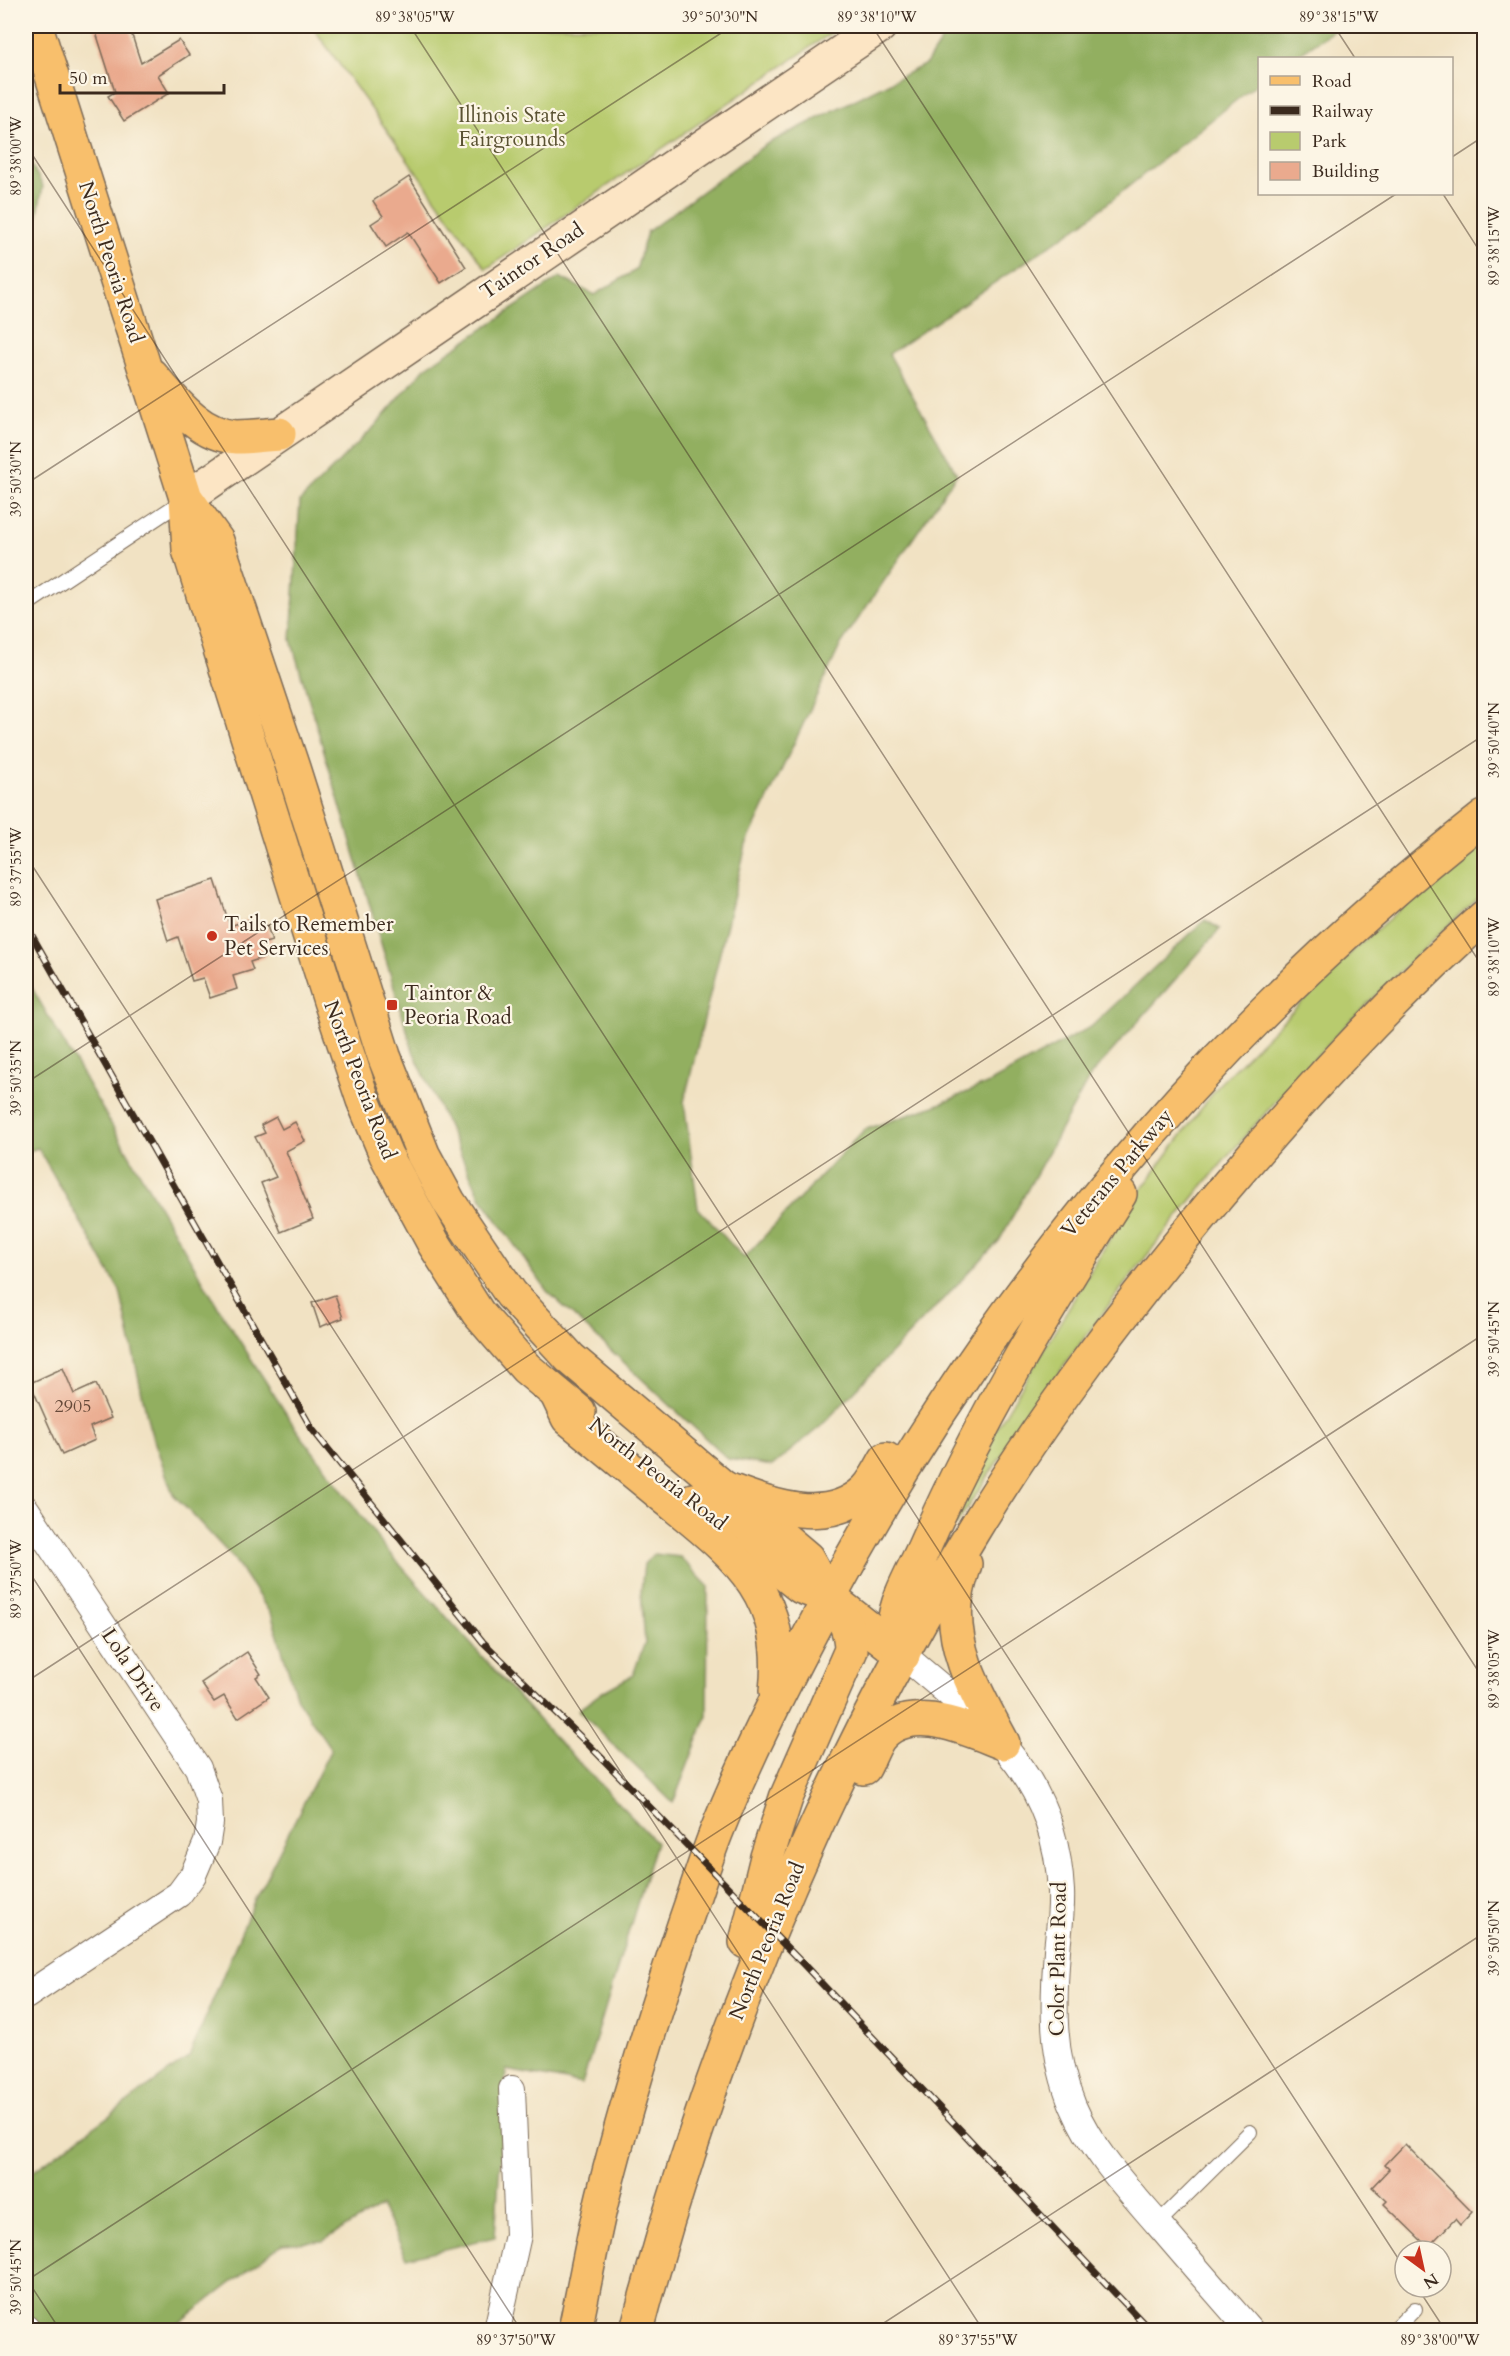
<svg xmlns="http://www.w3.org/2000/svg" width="1510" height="2356" font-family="Cardo,serif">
	<rect width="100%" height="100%" fill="#fcf5e5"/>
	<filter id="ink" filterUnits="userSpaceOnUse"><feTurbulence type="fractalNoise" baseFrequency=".0167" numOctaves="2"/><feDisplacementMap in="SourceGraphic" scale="12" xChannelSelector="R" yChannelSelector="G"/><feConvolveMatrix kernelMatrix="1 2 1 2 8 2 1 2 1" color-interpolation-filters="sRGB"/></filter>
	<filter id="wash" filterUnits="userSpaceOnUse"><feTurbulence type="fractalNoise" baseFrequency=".008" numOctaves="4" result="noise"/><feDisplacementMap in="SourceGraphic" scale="24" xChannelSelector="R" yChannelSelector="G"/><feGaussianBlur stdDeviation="1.35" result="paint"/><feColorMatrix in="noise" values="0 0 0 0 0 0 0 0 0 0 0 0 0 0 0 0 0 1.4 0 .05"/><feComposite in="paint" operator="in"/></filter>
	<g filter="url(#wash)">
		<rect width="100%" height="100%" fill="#f1e2c3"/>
		<path fill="#b8cb6e" stroke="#7a7a46" stroke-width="1.5" d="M312,26H841L486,269Z
			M1484,841V893C1278,1076 1105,1293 956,1525L948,1521L991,1438L1130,1205L1221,1082L1358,946L1430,883Z"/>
		<path fill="#92af61" stroke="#666c40" stroke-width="1.5" d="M951,26H1340L1293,58H1260L1259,82L1083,223L889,354L957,474L841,644L746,845L684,1102L698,1208L744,1258L864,1130L937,1105L989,1083L1092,1026L1205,920L1220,929L1091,1075L999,1241L821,1426L772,1466L728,1459L547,1291L480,1196L413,1051L291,640L300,501L375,426L425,368L560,277L594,295L636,270L647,232L765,145L926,64Z
			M26,155L43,186L34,235L26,241Z
			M26,978L218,1307L296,1429L386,1549L553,1736L656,1842L582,2084L506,2070L495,2237L407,2258L381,2206L323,2241L282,2244L170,2330H26V2177L189,2057L254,1901L331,1749L297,1699L272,1616L234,1559L173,1494L149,1426L120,1291L38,1148L26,1152Z
			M654,1554L680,1557L708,1586L707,1716L673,1803L578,1710L604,1691L633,1675L645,1642L641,1591L644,1564Z"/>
		<g id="blocks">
			<path fill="#eaaa8e" d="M94,26H129L141,63L179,40L189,55L158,75L169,93L124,121L108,96L115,92Z
				M409,177L466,267L441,283L408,232L386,247L371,224L383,216L373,201Z
				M215,880L230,926L251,919L254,929L267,926L272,941L261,944L265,957L250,962L253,970L233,976L237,989L210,998L203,978L192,981L178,937L168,941L155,899Z
				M276,1117L282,1129L295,1122L305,1141L286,1151L313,1219L281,1232L261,1183L276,1177L255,1137L265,1133L261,1125Z
				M335,1295L343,1318L320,1327L312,1303Z
				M63,1368L74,1394L96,1384L111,1418L90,1427L95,1440L62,1455L30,1383Z
				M247,1652L261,1674L256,1677L269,1697L238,1718L224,1696L214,1702L201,1683Z
				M1405,2144L1472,2212L1460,2225L1455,2219L1428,2247L1384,2204L1387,2201L1372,2187L1389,2169L1385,2165Z"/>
		</g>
	</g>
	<g filter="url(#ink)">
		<use href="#blocks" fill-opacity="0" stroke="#7b6a58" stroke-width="1.5"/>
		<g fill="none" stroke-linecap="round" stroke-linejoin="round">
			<defs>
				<path id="lane" d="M26,605L184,500
					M1157,2224L1250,2132
					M1394,2330L1415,2309"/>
				<path id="street" d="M26,1509L198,1768L209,1800L210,1823L207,1842L193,1875L179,1894L26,1996
					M903,1655C986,1725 1055,1773 1061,1891C1062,1910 1059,1930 1057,1950C1053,2004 1051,2054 1073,2106C1092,2151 1126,2187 1158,2224C1188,2259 1219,2295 1250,2330
					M26,2328L27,2330
					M497,2330L518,2235L512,2089"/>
				<path id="secondary" d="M186,498L880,26"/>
				<path id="primary" d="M36,26L186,498L189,550L330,1001L363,1100L386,1155L434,1244L478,1313L526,1368L579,1412
					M151,375C174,401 199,435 236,437C250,437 265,435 279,434
					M186,498L217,541L293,768L384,1056L423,1154L449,1202L511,1294L570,1358L807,1558L829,1597
					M693,1500L801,1587L829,1597L903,1655"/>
				<path id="highway" d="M557,1395L568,1418C601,1445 634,1472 668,1500C736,1556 787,1593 776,1691
					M724,1488C767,1504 826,1529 866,1490C874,1482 880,1469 886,1459
					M965,1564C962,1574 958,1585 957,1595C948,1648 979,1698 1003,1743
					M903,1655C898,1646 893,1636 894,1625C896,1598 914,1570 925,1545C979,1422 1048,1307 1120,1194
					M864,1768C869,1759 873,1747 879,1738C909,1700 969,1730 1003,1743
					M746,1942L767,1857L786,1798L851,1650C851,1628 842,1615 829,1597
					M575,2330C585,2283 593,2235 605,2188C628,2097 656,2008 686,1919C696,1891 705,1861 716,1833C747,1755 786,1679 826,1604C989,1299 1211,1031 1484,817
					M637,2330C711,2048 822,1778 975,1528C1046,1411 1130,1302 1218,1196C1301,1098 1388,1002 1484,917"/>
			</defs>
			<use href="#lane" stroke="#7b6a58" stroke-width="16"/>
			<use href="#street" stroke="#7b6a58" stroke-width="28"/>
			<use href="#secondary" stroke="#7b6a58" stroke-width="36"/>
			<use href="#primary" stroke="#7b6a58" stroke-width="36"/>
			<use href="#highway" stroke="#7b6a58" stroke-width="36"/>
			<use href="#lane" stroke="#fff" stroke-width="14"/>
			<use href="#street" stroke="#fff" stroke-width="26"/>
			<use href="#secondary" stroke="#fce5c4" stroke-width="33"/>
			<use href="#primary" stroke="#f8bf6c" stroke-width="33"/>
			<use href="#highway" stroke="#f8bf6c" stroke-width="33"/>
			<defs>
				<path id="rail" d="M26,925L312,1429L483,1642L590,1746L805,1966L1150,2330"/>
			</defs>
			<use href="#rail" stroke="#3b2a1e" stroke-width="7"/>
			<use href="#rail" stroke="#fcf5e5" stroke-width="4.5" stroke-dasharray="14" stroke-linecap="butt"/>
		</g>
	</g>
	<path fill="none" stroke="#3b2a1e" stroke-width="1.5" stroke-opacity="0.45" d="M410,26L1484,1680M872,26L1484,969M1334,26L1355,58M26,145L1405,2269M1452,157L1484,136M1443,194L1484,258M26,484L732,26M26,856L983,2330M26,1083L1396,194M26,1567L521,2330M26,1682L1484,735M26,2278L60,2330M26,2281L1484,1334M1417,2287L1445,2330M873,2330L1484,1933"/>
	<g fill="#c8321e" stroke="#fcf5e5" stroke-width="2">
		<circle cx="212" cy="936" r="6"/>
		<rect x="386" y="999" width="12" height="12" rx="3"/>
	</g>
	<g text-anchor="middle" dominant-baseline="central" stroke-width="4.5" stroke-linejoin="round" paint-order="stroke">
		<g font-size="18" fill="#674a3a">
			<text x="73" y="1406">2905</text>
		</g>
		<g font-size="21" fill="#5a5232" stroke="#fcf5e5">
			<text x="512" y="115">Illinois State<tspan x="512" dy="24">Fairgrounds</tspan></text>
		</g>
		<g font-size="21" fill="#3b2a1e" stroke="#fcf5e5">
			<text transform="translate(532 261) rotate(-34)">Taintor Road</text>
			<text transform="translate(111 262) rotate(72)">North Peoria Road</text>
			<text transform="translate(360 1080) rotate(69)">North Peoria Road</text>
			<text transform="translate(1117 1173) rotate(-50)">Veterans Parkway</text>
			<text transform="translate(658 1474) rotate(38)">North Peoria Road</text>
			<text transform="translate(133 1670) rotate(56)">Lola Drive</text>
			<text transform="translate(767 1941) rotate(-68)">North Peoria Road</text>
			<text transform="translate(1058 1959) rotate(-89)">Color Plant Road</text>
		</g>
		<g font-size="21" fill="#3b2a1e" stroke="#fcf5e5" text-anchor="start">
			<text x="224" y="924">Tails to Remember<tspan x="224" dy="24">Pet Services</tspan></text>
			<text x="404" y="993">Taintor &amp;<tspan x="404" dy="24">Peoria Road</tspan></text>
		</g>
	</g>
	<rect width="1510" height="2356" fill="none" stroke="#fcf5e5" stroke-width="66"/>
	<rect x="1258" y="57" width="195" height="138" fill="#fcf5e5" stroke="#afa495" stroke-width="1.5"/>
	<rect x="1270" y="76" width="30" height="9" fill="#f8bf6c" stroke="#afa495" stroke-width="1.5"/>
	<text x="1312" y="87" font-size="18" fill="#3b2a1e">Road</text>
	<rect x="1270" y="106" width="30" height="9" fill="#3b2a1e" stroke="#afa495" stroke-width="1.5"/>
	<text x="1312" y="117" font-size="18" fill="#3b2a1e">Railway</text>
	<rect x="1270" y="132" width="30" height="18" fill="#b8cb6e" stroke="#afa495" stroke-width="1.5"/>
	<text x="1312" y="147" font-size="18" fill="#3b2a1e">Park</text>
	<rect x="1270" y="162" width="30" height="18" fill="#eaaa8e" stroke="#afa495" stroke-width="1.5"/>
	<text x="1312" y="177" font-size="18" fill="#3b2a1e">Building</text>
	<g transform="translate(1423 2269) rotate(147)"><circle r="28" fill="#fcf5e5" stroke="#afa495" stroke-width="1.5"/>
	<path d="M0-4.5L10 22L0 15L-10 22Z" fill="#c8321e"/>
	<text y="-9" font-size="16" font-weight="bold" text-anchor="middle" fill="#3b2a1e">N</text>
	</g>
	<path d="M60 84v9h164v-9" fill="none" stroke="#3b2a1e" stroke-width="3"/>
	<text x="69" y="84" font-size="18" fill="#3b2a1e" stroke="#fcf5e5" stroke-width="4.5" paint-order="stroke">50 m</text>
	<rect x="33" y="33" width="1444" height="2290" fill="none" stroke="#3b2a1e" stroke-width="2"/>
	<g font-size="15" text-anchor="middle" fill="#3b2a1e">
		<text x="415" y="22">89°38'05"W</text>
		<text x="720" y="22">39°50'30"N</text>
		<text x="877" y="22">89°38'10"W</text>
		<text x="1339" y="22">89°38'15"W</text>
		<text transform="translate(16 156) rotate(-90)" y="5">89°38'00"W</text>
		<text transform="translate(1494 246) rotate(-90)" y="5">89°38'15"W</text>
		<text transform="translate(16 479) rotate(-90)" y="5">39°50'30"N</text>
		<text transform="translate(1494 740) rotate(-90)" y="5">39°50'40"N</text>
		<text transform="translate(16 867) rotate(-90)" y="5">89°37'55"W</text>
		<text transform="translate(1494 957) rotate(-90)" y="5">89°38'10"W</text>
		<text transform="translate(16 1078) rotate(-90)" y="5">39°50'35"N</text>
		<text transform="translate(1494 1339) rotate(-90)" y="5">39°50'45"N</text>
		<text transform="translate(16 1579) rotate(-90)" y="5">89°37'50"W</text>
		<text transform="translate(1494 1669) rotate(-90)" y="5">89°38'05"W</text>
		<text transform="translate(1494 1938) rotate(-90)" y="5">39°50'50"N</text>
		<text transform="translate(16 2277) rotate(-90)" y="5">39°50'45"N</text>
		<text x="516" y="2345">89°37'50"W</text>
		<text x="978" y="2345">89°37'55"W</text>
		<text x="1440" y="2345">89°38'00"W</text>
	</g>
</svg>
